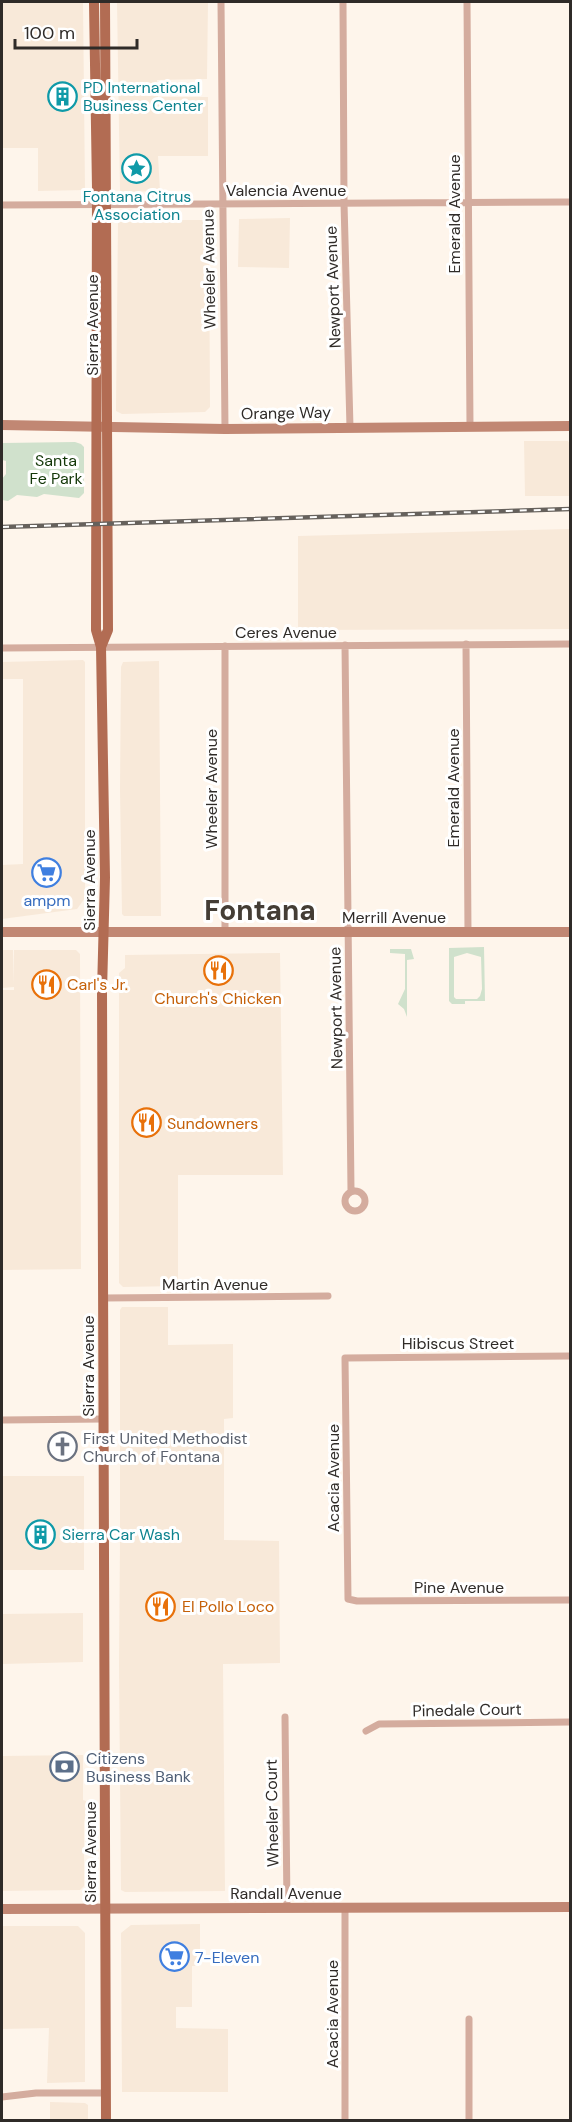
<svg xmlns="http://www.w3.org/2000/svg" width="572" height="2122" font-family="'DM Sans',sans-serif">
	<rect width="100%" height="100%" fill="#fef5eb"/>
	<path fill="#f8e9d9" d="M2,2H83L85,190L38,191V148H2Z
		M117,2H208L207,79L157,80L158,97H208V156H158L160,191L121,192L120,190Z
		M290,218L289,268L238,267L239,219Z
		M123,220H209L210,407L205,412L122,414L116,411L118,222Z
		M524,441H568L570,444V496H525Z
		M570,529L569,629L298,630V536Z
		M83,660L85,662V898L77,909L2,919V865L23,864V679H2V662Z
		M159,661L161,916H124L122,914L120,790L121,667L123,662Z
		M2,950H13L14,985V950H76L80,954L81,1269L2,1270V990H14V987L2,988Z
		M280,953L283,1175H178V1286L123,1287L119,1283V973L125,968V955Z
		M122,1307H168V1345L233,1344V1418L224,1419V1540L279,1541L280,1663L223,1664L225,1891L125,1892L121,1890L119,1664L120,1540V1310Z
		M2,1476H84V1570H2Z
		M83,1613V1662L2,1664V1614Z
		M83,1755V1800L86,1801V1813L84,1822V1886L80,1890L2,1891V1756Z
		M200,1924V1966H192V2007H176V2028L228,2029V2092H122L121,1933L131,1925Z
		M2,1926H78L85,1933V2082L47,2083L49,2028L2,2029Z
		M50,2102L85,2103L88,2105V2120H50Z"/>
	<path fill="#d0e1cc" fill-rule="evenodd" d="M75,442L81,444L84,447V493L79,498L44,494L37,497L17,495L8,501L2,500V479L6,474V461L2,460V443Z
		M484,947L485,1001H465V1004H452L449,1001V948ZM467,953L481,957L482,989L480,996L477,999H456L454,997V957Z
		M390,949H411L414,959L407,960V1017L404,1009L398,1004L405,989V954L390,953Z"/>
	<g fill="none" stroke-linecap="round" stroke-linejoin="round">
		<path stroke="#d4ac9e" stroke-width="7" d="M221,2L225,429
			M343,2L344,203L350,427
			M467,2L470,426
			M2,205L570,202
			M466,644L468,932
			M345,645L351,1191
			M225,646V932
			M2,648L570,644
			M345 1201a10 10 0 1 1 20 0a10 10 0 1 1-20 0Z
			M103,1298L328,1296
			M570,1356L345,1358L348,1599L357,1601L570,1600
			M2,1420L104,1419
			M285,1717L287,1908
			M366,1731L379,1724L570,1722
			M345,1908V2120
			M2,2097L36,2093H106
			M469,2120V2019"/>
		<path stroke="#c18773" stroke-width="10" d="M2,425L225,429L570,426
			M2,932H570
			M2,1909L570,1907"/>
		<path stroke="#b26c53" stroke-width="10" d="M94,2L97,189L96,630L101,647L105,877L102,991L106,2120
			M101,647L108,630L105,2"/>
		<defs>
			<path id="rail" d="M2,527L570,509"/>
		</defs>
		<use href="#rail" stroke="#66615c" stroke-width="4.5"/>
		<use href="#rail" stroke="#fff" stroke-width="2" stroke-dasharray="7" stroke-linecap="butt"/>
	</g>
	<defs>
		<symbol id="building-ring" viewBox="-11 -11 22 22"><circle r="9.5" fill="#fff" stroke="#0f9aa8" stroke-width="1.5"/><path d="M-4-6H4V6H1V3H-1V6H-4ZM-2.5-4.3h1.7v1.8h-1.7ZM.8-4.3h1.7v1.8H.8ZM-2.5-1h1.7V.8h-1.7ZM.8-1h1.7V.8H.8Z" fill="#0f9aa8"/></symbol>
		<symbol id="sight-ring" viewBox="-11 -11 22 22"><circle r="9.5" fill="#fff" stroke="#0f9aa8" stroke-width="1.5"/><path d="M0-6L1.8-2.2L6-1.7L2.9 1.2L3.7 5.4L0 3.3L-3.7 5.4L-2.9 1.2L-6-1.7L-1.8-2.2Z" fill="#0f9aa8"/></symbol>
		<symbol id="supermarket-ring" viewBox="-11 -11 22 22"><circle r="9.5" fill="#fff" stroke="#3f7fe0" stroke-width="1.5"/><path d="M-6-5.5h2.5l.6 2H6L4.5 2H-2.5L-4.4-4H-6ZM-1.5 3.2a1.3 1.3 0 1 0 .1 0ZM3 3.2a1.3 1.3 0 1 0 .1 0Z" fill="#3f7fe0"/></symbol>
		<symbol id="restaurant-ring" viewBox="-11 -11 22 22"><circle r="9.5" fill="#fff" stroke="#e8710a" stroke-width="1.5"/><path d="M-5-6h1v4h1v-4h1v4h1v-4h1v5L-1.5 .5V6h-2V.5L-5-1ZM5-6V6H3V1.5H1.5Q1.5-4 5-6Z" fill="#e8710a"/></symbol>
		<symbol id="church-ring" viewBox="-11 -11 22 22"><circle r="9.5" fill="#fff" stroke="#6b7280" stroke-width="1.5"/><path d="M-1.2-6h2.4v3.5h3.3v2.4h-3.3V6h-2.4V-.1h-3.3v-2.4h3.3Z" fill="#6b7280"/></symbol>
		<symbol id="bank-ring" viewBox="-11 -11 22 22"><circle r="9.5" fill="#fff" stroke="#5c6f8a" stroke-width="1.5"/><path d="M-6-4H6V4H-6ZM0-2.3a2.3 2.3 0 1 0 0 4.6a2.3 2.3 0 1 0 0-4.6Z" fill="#5c6f8a"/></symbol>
	</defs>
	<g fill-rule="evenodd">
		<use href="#building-ring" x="46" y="80" width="33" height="33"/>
		<use href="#sight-ring" x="120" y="152" width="33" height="33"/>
		<use href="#supermarket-ring" x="30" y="856" width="33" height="33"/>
		<use href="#restaurant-ring" x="202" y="954" width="33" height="33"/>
		<use href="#restaurant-ring" x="30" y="968" width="33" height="33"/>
		<use href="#restaurant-ring" x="130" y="1106" width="33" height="33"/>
		<use href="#church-ring" x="46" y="1430" width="33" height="33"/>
		<use href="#building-ring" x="24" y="1518" width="33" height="33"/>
		<use href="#restaurant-ring" x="144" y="1590" width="33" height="33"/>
		<use href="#bank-ring" x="48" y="1750" width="33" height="33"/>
		<use href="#supermarket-ring" x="158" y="1940" width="33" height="33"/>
	</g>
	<g text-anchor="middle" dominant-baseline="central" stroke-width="6" stroke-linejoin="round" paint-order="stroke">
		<g font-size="16" fill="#0d838f" stroke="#fff" text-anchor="start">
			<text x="83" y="87">PD International<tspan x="83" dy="18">Business Center</tspan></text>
			<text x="137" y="196" text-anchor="middle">Fontana Citrus<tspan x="137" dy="18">Association</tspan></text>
			<text x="62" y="1534">Sierra Car Wash</text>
		</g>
		<g font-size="16" fill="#2f2b28" stroke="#fff">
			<text x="286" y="190">Valencia Avenue</text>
			<text transform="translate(454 214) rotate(-90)">Emerald Avenue</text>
			<text transform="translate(209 269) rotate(-91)">Wheeler Avenue</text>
			<text transform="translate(333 287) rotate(-92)">Newport Avenue</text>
			<text transform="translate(92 325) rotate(-90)">Sierra Avenue</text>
			<text transform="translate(286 413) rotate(-1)">Orange Way</text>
			<text x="286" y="632">Ceres Avenue</text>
			<text transform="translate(453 788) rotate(-90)">Emerald Avenue</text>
			<text transform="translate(211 789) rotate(-90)">Wheeler Avenue</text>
			<text transform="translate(89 880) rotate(-90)">Sierra Avenue</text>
			<text x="394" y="917">Merrill Avenue</text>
			<text transform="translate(336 1008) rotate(-91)">Newport Avenue</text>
			<text x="215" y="1284">Martin Avenue</text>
			<text x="458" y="1343">Hibiscus Street</text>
			<text transform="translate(88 1366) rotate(-90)">Sierra Avenue</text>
			<text transform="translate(333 1478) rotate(-90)">Acacia Avenue</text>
			<text x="459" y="1587">Pine Avenue</text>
			<text transform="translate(467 1710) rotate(-1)">Pinedale Court</text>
			<text transform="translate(272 1813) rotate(-91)">Wheeler Court</text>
			<text transform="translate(90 1852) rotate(-90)">Sierra Avenue</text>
			<text x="286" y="1893">Randall Avenue</text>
			<text transform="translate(332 2014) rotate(-90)">Acacia Avenue</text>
		</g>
		<g font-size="16" fill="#133708" stroke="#fff">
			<text x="56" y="460">Santa<tspan x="56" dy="18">Fe Park</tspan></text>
		</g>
		<g font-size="16" fill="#366cbe" stroke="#fff">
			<text x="47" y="900">ampm</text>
			<text x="195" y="1957" text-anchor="start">7-Eleven</text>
		</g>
		<g font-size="16" fill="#c56008" stroke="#fff" text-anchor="start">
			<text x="67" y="984">Carl's Jr.</text>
			<text x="218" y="998" text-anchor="middle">Church's Chicken</text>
			<text x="167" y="1123">Sundowners</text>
			<text x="182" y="1606">El Pollo Loco</text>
		</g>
		<g font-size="16" fill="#5b616d" stroke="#fff" text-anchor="start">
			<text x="83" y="1438">First United Methodist<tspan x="83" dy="18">Church of Fontana</tspan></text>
		</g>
		<g font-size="16" fill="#4e5e75" stroke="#fff" text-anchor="start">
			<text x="86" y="1758">Citizens<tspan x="86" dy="18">Business Bank</tspan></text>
		</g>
		<g font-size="28" font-weight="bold" fill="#443d35" stroke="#fff">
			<text x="260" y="910">Fontana</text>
		</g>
	</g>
	<rect width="572" height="2122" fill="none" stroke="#2f2b28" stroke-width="6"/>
	<path d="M15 39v9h122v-9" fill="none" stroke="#2f2b28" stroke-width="3"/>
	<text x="24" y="39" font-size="18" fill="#2f2b28" stroke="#ffffff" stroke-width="4.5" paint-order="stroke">100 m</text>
</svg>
